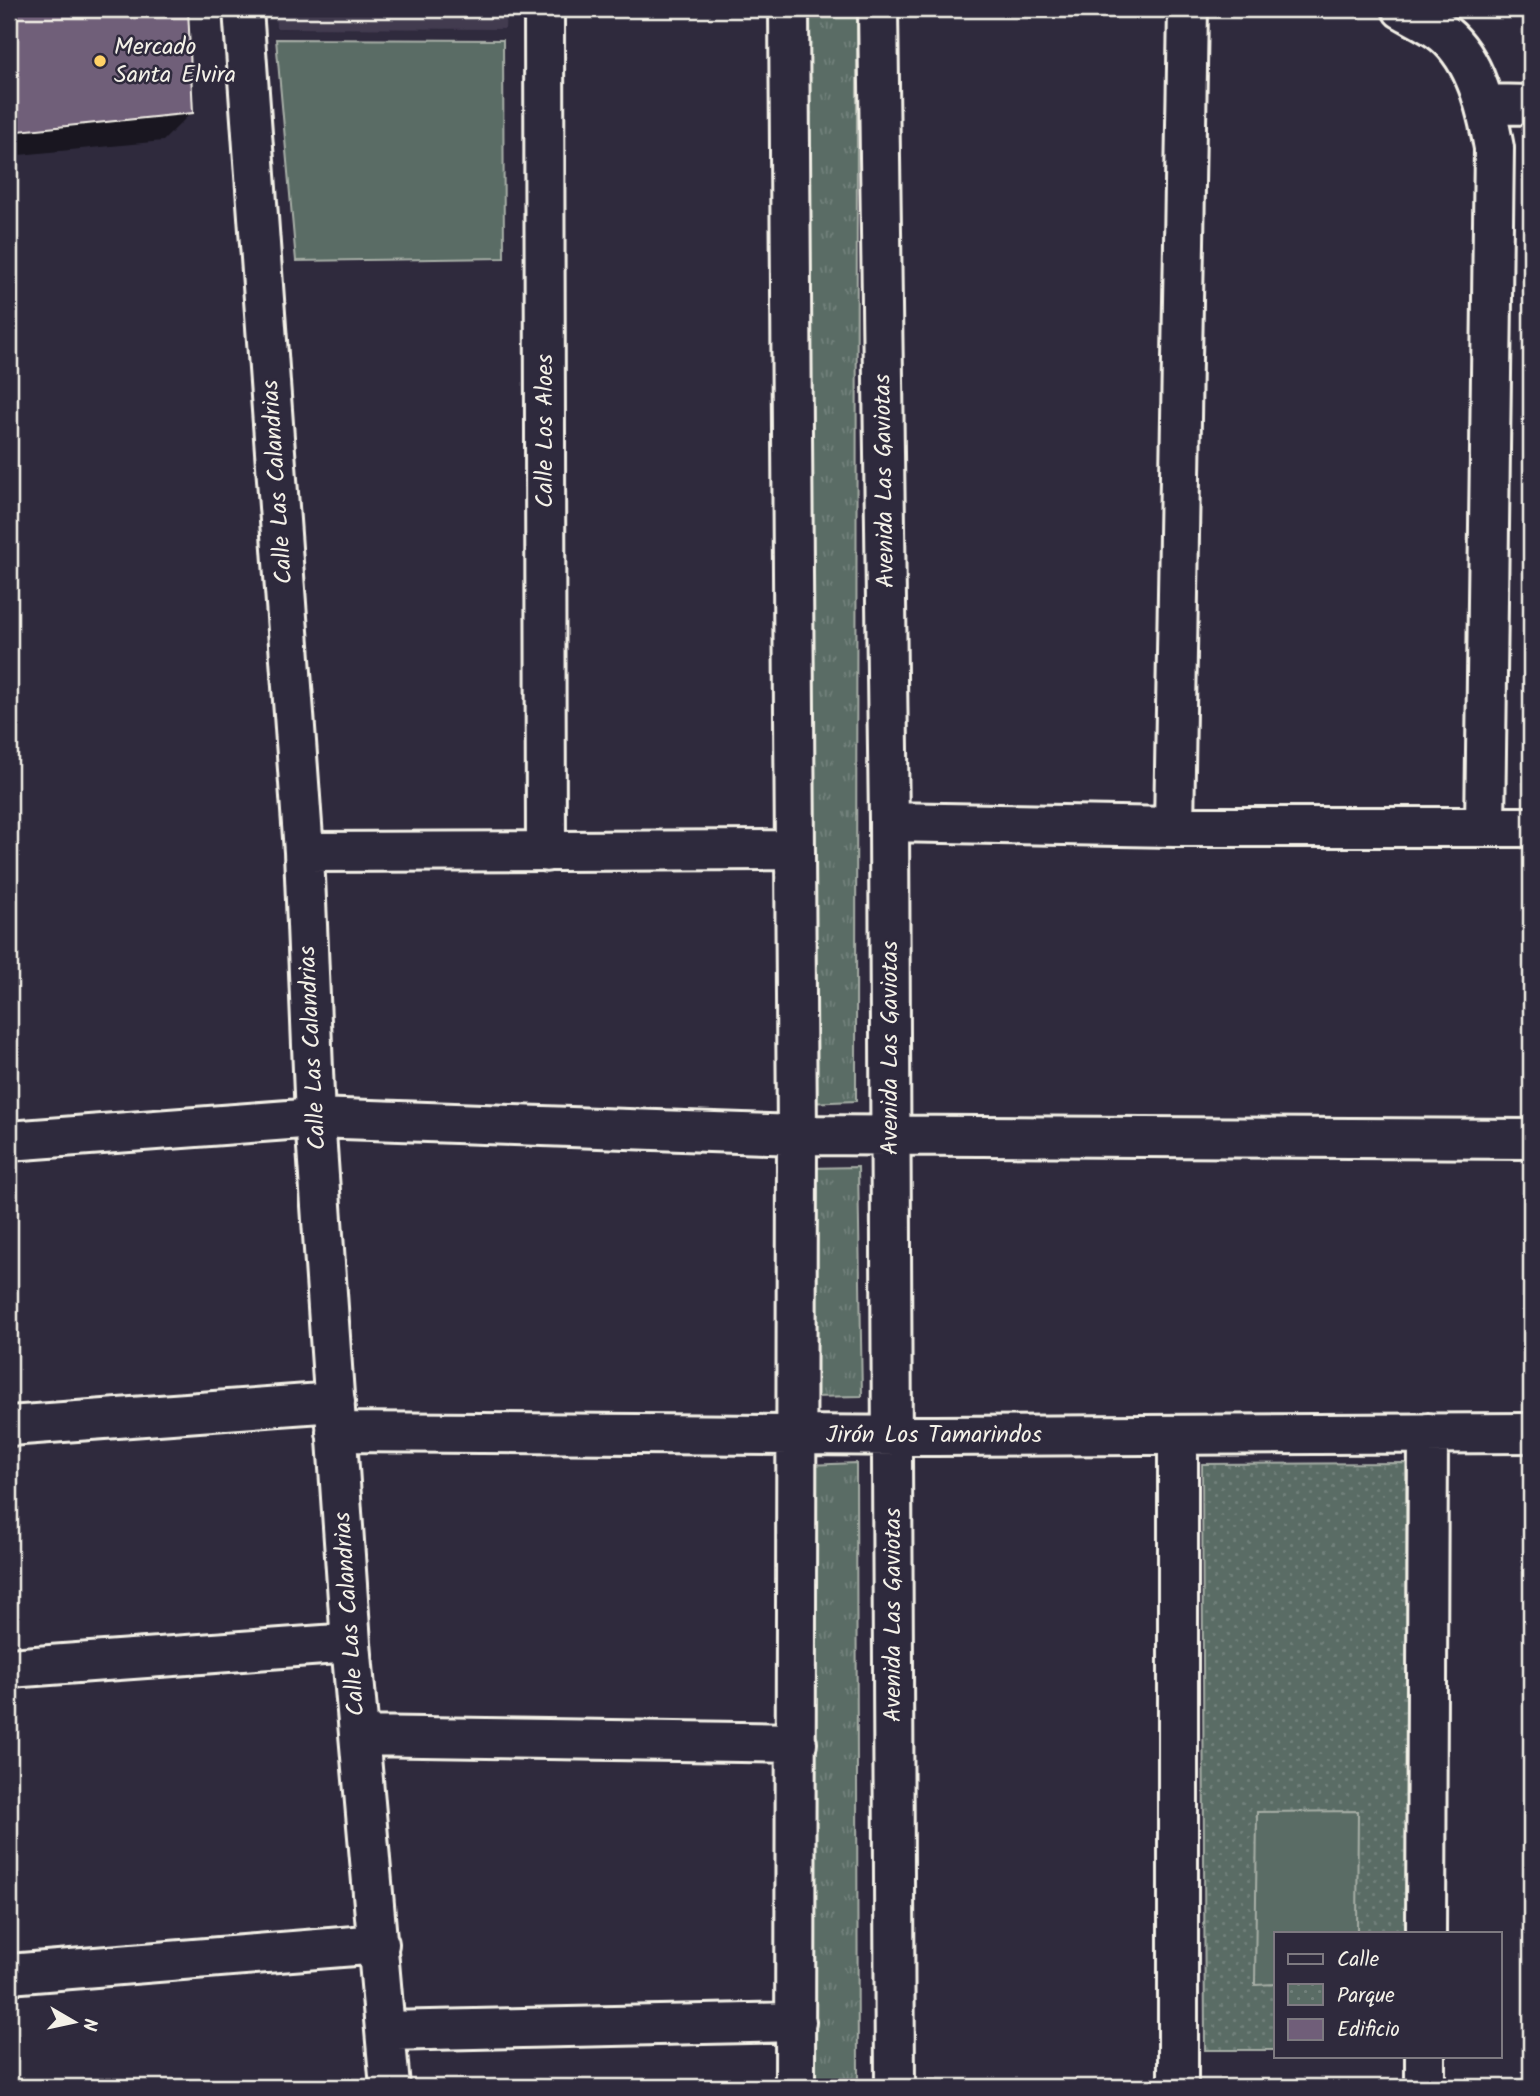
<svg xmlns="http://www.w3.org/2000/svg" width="1540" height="2096" font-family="Kalam,sans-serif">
	<defs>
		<pattern id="grass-tufts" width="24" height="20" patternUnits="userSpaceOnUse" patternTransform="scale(1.75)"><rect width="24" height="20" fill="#5a6c65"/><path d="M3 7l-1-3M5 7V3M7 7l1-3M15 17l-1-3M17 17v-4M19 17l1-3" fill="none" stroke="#72817b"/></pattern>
		<pattern id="park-dots" width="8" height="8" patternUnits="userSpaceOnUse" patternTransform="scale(1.75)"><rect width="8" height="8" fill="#5a6c65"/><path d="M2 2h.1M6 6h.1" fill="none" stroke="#72817b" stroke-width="1.8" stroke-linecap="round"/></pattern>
	</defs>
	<rect width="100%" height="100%" fill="#2f2a3d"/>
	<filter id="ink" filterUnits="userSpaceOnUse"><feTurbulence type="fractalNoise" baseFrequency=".0143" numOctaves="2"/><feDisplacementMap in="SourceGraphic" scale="14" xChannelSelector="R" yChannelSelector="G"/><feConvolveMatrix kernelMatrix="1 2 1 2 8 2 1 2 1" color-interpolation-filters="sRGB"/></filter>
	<g filter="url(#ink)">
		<path fill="#423a4f" d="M275,9H506L505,29L276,28Z"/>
		<path fill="url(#grass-tufts)" stroke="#a7aea6" stroke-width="2" d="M805,9H857L856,1101L807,1103Z
			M858,1167L862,1396L811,1397L807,1168Z
			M856,1463L858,2087H807L808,1465Z"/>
		<path fill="url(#park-dots)" stroke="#a7aea6" stroke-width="2" d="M1406,1463L1408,1933H1276V2050H1205L1202,1464Z"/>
		<path fill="#5a6c65" stroke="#a7aea6" stroke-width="2" d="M276,39L503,40L504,258L296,261Z
			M1358,1811L1357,1933H1276V1984L1255,1985L1257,1812Z"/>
		<path fill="#0007" d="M9,9H186L191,113L163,141L9,156Z"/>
		<path fill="#705e79" stroke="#f4f1e8" stroke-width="2" d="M9,9H188L193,113L9,132Z"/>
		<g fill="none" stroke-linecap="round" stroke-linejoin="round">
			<defs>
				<path id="minor" d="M243,9L304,852L315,1118L351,1643L390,2087
					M544,9L546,852
					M789,9L797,1135L795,2087
					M878,9L889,822L895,2087
					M1402,9C1416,17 1432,24 1444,34C1476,60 1487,110 1494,148L1485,827
					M1485,104L1531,105
					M889,822L1174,827H1531
					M1174,827L1188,9
					M304,852L795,850
					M9,1141L315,1118L797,1135L1531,1139
					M9,1426L335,1402
					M336,1432L934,1436L1531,1433
					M1178,1435V2087
					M9,1668L351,1643
					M360,1736L797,1743
					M1426,1933L1428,1433
					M9,1974L379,1944
					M386,2031L796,2022
					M1425,2087V2056"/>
			</defs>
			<use href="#minor" stroke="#f4f1e8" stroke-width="44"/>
			<use href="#minor" stroke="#2f2a3d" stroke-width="38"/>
		</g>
	</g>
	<circle fill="#ffd166" stroke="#2f2a3d" stroke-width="2.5" cx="100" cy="61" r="7"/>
	<g text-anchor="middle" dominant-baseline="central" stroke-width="5" stroke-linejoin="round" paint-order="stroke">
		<g font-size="24" fill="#f4f1e8" stroke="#2f2a3d" text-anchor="start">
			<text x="114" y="47">Mercado<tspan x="114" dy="28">Santa Elvira</tspan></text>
		</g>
		<g font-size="24" fill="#f4f1e8" stroke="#2f2a3d">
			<text transform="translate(545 431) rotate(-90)">Calle Los Aloes</text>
			<text transform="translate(885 481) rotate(-91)">Avenida Las Gaviotas</text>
			<text transform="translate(278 482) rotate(-94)">Calle Las Calandrias</text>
			<text transform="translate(313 1048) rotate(-93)">Calle Las Calandrias</text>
			<text transform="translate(890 1048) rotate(-90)">Avenida Las Gaviotas</text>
			<text x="934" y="1435">Jirón Los Tamarindos</text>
			<text transform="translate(350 1614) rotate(-94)">Calle Las Calandrias</text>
			<text transform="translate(893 1615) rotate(-90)">Avenida Las Gaviotas</text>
		</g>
	</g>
	<rect width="1540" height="2096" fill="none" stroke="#2f2a3d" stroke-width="35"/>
	<rect x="18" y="18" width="1505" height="2061" fill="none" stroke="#f4f1e8" stroke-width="2.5" filter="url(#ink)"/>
	<rect x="1274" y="1932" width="228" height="126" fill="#2f2a3d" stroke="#7e7a81" stroke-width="2"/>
	<rect x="1288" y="1954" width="35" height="10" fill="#2f2a3d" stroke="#7e7a81" stroke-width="2"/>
	<text x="1337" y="1966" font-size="21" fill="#f4f1e8">Calle</text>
	<rect x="1288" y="1984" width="35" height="21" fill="url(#park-dots)" stroke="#7e7a81" stroke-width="2"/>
	<text x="1337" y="2002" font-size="21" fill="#f4f1e8">Parque</text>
	<rect x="1288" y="2019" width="35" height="21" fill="#705e79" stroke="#7e7a81" stroke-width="2"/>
	<text x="1337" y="2036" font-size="21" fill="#f4f1e8">Edificio</text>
	<g transform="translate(74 2022) rotate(99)" stroke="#2f2a3d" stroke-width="5" paint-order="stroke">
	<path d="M0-5L12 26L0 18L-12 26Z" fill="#f4f1e8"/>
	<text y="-10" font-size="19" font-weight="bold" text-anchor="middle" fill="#f4f1e8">N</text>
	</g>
</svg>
